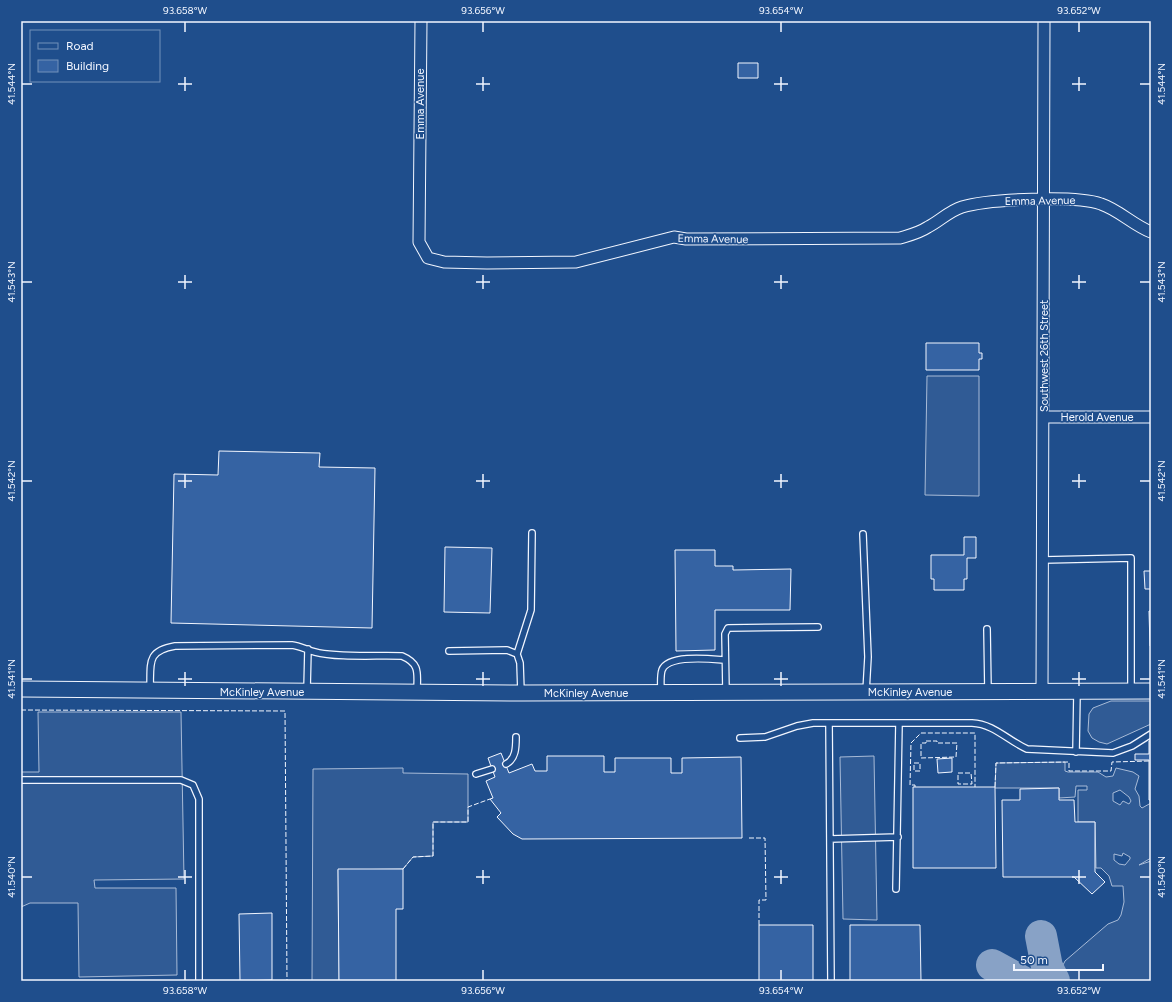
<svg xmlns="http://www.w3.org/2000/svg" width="1172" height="1002" font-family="Figtree,sans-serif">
	<rect width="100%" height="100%" fill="#1f4e8c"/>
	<path fill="#305b95" stroke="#a8bbd7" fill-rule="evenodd" d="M927,376H979V496L925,495Z
		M1111,701H1151V724L1107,744L1099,742L1092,738L1088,731L1089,714L1093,708Z
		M38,712H181L184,879L94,880L95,888H176L177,975L79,977L78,903H30L21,907V772H39Z
		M874,756L877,920L843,919L840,757Z
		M1065,762V771L1068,772H1098L1106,777L1113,776L1116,768L1133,772L1139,776L1135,789L1139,796L1140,806L1142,808L1151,803V858L1139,865L1151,861V981H1068L1064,976L1062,967L1065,961L1108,924L1118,920L1121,915L1124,902L1123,886H1112L1109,876L1101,868H1096L1095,822H1078V790H1087V786H1076L1075,797L1059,798V788H995L996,763ZM1120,790L1129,797L1131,801L1129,804L1123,801L1120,805L1113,801V793ZM1123,853L1130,857V859L1125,865L1119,864L1114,860V854L1122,856Z
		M403,768V773L468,774V822H433V856L413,857L403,869L338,870L339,981H312L313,769Z"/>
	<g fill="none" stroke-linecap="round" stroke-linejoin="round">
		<path stroke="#88a2c6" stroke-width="32" d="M1041,936L1047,967L1054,981
			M992,965L1021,981"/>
	</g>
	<path fill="#3563a3" stroke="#f2f6ff" d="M738,63H758V78H738Z
		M926,343H979V353H982V359H979V370H926Z
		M219,451L320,453L319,467L375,468L372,628L171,623L174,474L218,475Z
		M964,537H976V558H967V579H964V590H934V579H931V555H964Z
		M445,547L492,548L490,613L444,612Z
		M675,550H715V566H733V570L791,569L790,610H715V650L676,651Z
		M1144,571H1151V589H1145Z
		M1149,611H1151V646H1150Z
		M1149,741H1151V800H1149V760H1135V754H1149Z
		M501,753L509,773L532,764L535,771H547V756H604V772H615V758H671V773H682V758L741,757L742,838L522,839L513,834L497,817L501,813L490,799L493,798L486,781L495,777L488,758Z
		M952,758V772L938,773L937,759Z
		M913,787H995L996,868H913Z
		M1059,788V800H1074L1075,822H1095V872L1105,882L1092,894L1074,877H1003L1002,800H1020V789Z
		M338,869H403V909H396V981H339Z
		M272,913V980L240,981L239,914Z
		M759,925H813V981H759Z
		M850,925H920L921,981H850Z"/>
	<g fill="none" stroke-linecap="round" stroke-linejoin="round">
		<defs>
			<path id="service" d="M863,534L868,657L866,692
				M1043,560L1131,558V691
				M987,629L988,691
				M449,651L507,650L517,654L520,663L521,692
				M517,654L531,610L532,533
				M150,689C151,663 146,651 175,646L292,645C300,646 307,650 315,652C337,658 378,655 402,656C421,664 417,674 417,692
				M307,690L308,649
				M661,692C661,686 660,676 662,670C668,654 711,659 725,660
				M726,692L725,634L728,628L818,627
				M829,723L831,981
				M740,738L765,737L797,726L813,723H972C994,724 1007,740 1027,749L1113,753L1132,746L1151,734
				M1076,752L1077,692
				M506,764C516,759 516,747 516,737
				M476,774L492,769
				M21,780H181L193,785L199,799V981
				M830,839L898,837
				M896,889L899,723"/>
			<path id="minor" d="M421,21L419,242L428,258L444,262L487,263L576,262L674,237L686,239L900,238C910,235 919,233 928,227C940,221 949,211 962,207C988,199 1076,195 1101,204C1119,210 1133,225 1151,232
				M1044,417H1151
				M1042,691L1044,21"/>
			<path id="secondary" d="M21,689L521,693L1151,691"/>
		</defs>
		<use href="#service" stroke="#f2f6ff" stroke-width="8"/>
		<use href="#minor" stroke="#f2f6ff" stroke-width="13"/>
		<use href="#secondary" stroke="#f2f6ff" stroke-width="17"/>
		<use href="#service" stroke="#1f4e8c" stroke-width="5.5"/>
		<use href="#minor" stroke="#1f4e8c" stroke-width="11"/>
		<use href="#secondary" stroke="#1f4e8c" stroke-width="15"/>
		<path stroke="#f2f6ff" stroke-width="1" stroke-dasharray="5 2" stroke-linecap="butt" d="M21,710L285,711L287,981
			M926,741H937V743H957L956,757L921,758V743H926Z
			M914,763H920V771H914Z
			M958,773H971L972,784H958Z
			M915,787V785H910L911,743L921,733H975V787
			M995,787L996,763L1069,762V771H1111L1112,762L1149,761
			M749,838H765L766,900H759V925
			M403,869L413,857L433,856V822H468V807L490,799"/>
	</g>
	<path fill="none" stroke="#f2f6ff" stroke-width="1.5" d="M185,22V32M483,22V32M781,22V32M1079,22V32M185,77V91M483,77V91M781,77V91M1079,77V91M22,84H32M178,84H192M476,84H490M774,84H788M1072,84H1086M1140,84H1150M185,275V289M483,275V289M781,275V289M1079,275V289M22,282H32M178,282H192M476,282H490M774,282H788M1072,282H1086M1140,282H1150M185,474V488M483,474V488M781,474V488M1079,474V488M22,481H32M178,481H192M476,481H490M774,481H788M1072,481H1086M1140,481H1150M185,672V686M483,672V686M781,672V686M1079,672V686M22,679H32M178,679H192M476,679H490M774,679H788M1072,679H1086M1140,679H1150M185,870V884M483,870V884M781,870V884M1079,870V884M22,877H32M178,877H192M476,877H490M774,877H788M1072,877H1086M1140,877H1150M185,970V980M483,970V980M781,970V980M1079,970V980"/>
	<g text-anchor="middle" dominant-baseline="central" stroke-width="3" stroke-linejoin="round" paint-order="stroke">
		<g font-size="11" fill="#f2f6ff" stroke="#1f4e8c">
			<text transform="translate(420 104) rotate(-90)">Emma Avenue</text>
			<text transform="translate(1040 201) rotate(-1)">Emma Avenue</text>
			<text transform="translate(713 239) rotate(1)">Emma Avenue</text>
			<text transform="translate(1044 356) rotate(-90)">Southwest 26th Street</text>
			<text x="1097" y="417">Herold Avenue</text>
			<text x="262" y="692">McKinley Avenue</text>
			<text x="910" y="692">McKinley Avenue</text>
			<text x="586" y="693">McKinley Avenue</text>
		</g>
	</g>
	<rect width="1172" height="1002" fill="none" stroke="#1f4e8c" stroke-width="44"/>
	<rect x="30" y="30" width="130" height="52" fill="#1f4e8c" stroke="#7391ba"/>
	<rect x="38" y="43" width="20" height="6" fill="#1f4e8c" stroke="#7391ba"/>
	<text x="66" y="50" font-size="12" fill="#f2f6ff">Road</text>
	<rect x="38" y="60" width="20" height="12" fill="#3563a3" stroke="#7391ba"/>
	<text x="66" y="70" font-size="12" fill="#f2f6ff">Building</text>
	<path d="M1014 964v6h89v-6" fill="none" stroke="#f2f6ff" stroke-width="2"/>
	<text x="1020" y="964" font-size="12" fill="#f2f6ff" stroke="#1f4e8c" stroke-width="3" paint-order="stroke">50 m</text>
	<rect x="22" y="22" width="1128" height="958" fill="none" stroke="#f2f6ff" stroke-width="1.5"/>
	<g font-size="10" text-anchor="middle" fill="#f2f6ff">
		<text x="185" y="14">93.658°W</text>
		<text x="483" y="14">93.656°W</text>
		<text x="781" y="14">93.654°W</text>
		<text x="1079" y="14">93.652°W</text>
		<text transform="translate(11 84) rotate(-90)" y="4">41.544°N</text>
		<text transform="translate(1161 84) rotate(-90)" y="4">41.544°N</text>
		<text transform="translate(11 282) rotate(-90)" y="4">41.543°N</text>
		<text transform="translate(1161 282) rotate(-90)" y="4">41.543°N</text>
		<text transform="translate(11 481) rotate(-90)" y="4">41.542°N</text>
		<text transform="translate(1161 481) rotate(-90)" y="4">41.542°N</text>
		<text transform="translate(11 679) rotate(-90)" y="4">41.541°N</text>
		<text transform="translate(1161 679) rotate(-90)" y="4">41.541°N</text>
		<text transform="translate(11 877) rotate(-90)" y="4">41.540°N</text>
		<text transform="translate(1161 877) rotate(-90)" y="4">41.540°N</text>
		<text x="185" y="994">93.658°W</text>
		<text x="483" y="994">93.656°W</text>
		<text x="781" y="994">93.654°W</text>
		<text x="1079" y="994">93.652°W</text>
	</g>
</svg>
